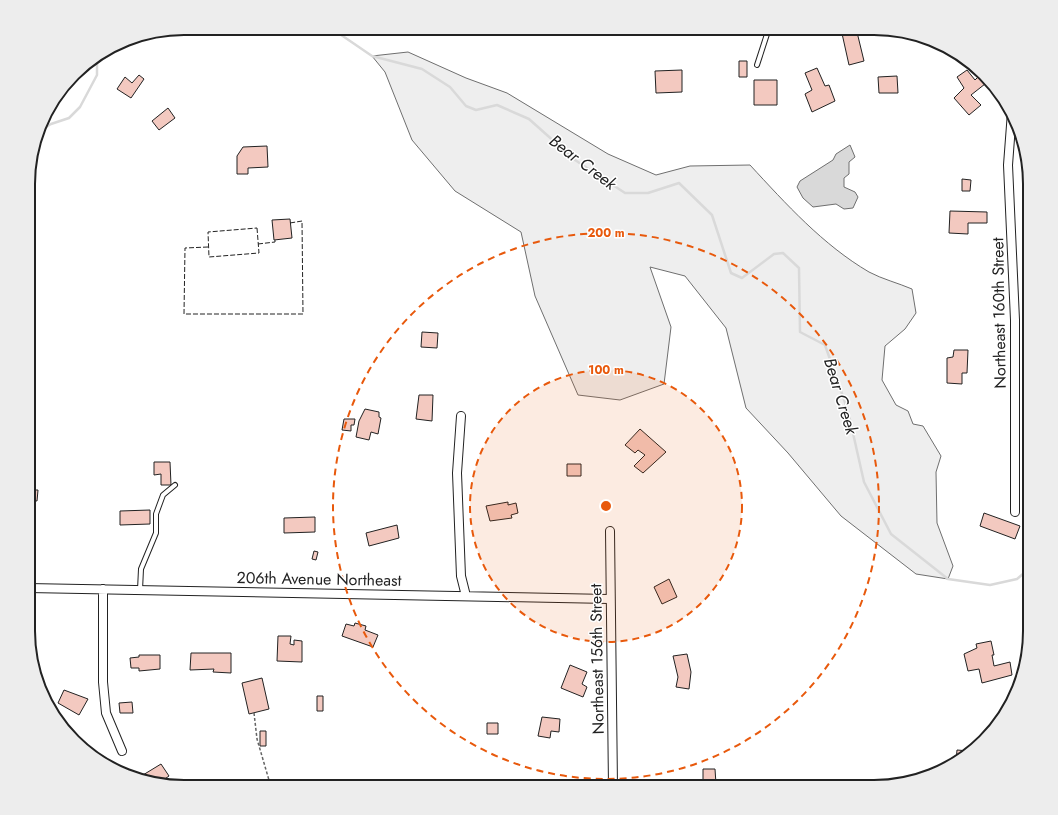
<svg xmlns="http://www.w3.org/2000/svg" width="1058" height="815" font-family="Jost,sans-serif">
	<rect width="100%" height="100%" fill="#fff"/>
	<path fill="#eee" stroke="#6f6f6f" d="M408,52L466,78L507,93L608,154L656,175L690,166L750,165C786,204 823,245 869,272C882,279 898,283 912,289L916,313L905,329L885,346L882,380L896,405L908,411L913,424L923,426L941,456L936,472L937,523L953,566L948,579L916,574L841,516L788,453L746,408L726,328L685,276L650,267L671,327L664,384L620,400L578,395L535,296L521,232L455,191L412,140L385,72L372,56Z"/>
	<path fill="#d9d9d9" stroke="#6f6f6f" d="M850,145L855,157L849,162V174L844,178V187L855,192L858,197L853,208L844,209L836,204L813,207L803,198L797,187L800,181L833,160L836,154Z"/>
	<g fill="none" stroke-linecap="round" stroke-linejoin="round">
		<path stroke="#d9d9d9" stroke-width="2.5" d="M331,28L372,56L422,69L450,87L466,106L476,110L497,105L529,119L575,160L625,193H648L679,183L712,215L731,273L742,278L774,254L783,253L799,268L800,332L825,345L848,411L864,482L891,534L948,579L990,585L1017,579L1030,568
			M41,130L51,124L69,118L80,107L97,75V58"/>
	</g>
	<path fill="#f3c9c0" stroke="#222" d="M739,28H755V34H739Z
		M856,28L864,61L849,65L841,29Z
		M919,36L933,40L935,41L931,46Z
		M739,61H747V77H739Z
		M817,68L825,86L829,85L835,101L812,112L805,94L812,90L805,73Z
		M682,70V92L656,93L655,71Z
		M967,70L975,80L979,76L985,84L971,95L981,105L969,115L954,98L964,88L957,77Z
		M139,75L144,79L131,98L117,89L125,77L132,83Z
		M897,76L898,93H879L878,77Z
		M754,80H777V105H754Z
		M168,108L175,118L159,130L152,121Z
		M267,146L268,167L248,168V174H237V156L243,147Z
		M962,179L971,180L970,191H962Z
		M950,211L987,212V223H968V234L949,233Z
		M290,219L292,238L274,240L272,220Z
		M422,332L438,333L437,348L421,347Z
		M954,350H968L967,373H962V384L947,383V358L953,357Z
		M419,395H433L432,421L416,419Z
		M365,409L379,412V417L381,418L378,434L371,432L369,440L356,437L359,421Z
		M344,419H355L354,425H351V431L342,430Z
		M640,429L666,452L643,473L634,466L645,455L638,450L635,453L625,445Z
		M29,454H35V478H29Z
		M154,462H170L171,485H161V474L154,475Z
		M567,464H581V476H567Z
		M29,490H38L37,501L29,500Z
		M508,502V505L516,503L518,513L511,515L512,518L490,521L486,506Z
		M150,510V524L120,525V511Z
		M984,513L1020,526L1015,539L980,526Z
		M315,517V532L284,533V518Z
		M397,525L399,538L369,546L366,533Z
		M314,551L318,552L316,560L312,559Z
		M669,579L677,597L662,604L654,587Z
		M355,623L366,626L365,630L378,635L373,647L342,636L346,624L354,626Z
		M278,636H291L290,644L294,645V640L302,641V662L277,661Z
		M991,641L994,655H992L994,666L1010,662L1012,675L982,683L979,669L968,671L964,654L977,648L976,644Z
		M191,653H231V673L213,672L214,669L190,670Z
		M687,654L691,672L689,689L676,687L678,677L673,656Z
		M139,655H160V669L139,671V668H131L130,658L139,657Z
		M570,665L587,672L582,684L587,687L583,697L561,688Z
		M262,678L269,709L249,714L242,683Z
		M64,690L88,699L79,715L58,703Z
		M317,696H323V711H317Z
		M132,702L133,713H120L119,703Z
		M542,717L560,719L559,732L551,731L550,738L538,736Z
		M487,723H498V734H487Z
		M260,731H266V746H260Z
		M957,750L969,751L956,761Z
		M161,764L169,776L159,783L138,778Z
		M703,769H715L716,784L743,781V787H703Z"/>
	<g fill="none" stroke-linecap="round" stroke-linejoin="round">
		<defs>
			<path id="lane" d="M573,28L584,33
				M757,65L769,28
				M140,590L141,569L156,533V514L163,495L175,485"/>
			<path id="street" d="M1012,112L1008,165L1015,320V512
				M461,416L457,473L461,576L466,596
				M610,531L613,787
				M28,588L609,599
				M103,589V682L106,713L122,751"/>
		</defs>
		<use href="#lane" stroke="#222" stroke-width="6"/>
		<use href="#street" stroke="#222" stroke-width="10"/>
		<path stroke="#646464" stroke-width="1.5" stroke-dasharray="3 2" stroke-linecap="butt" d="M254,713L257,739L271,787"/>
		<use href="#lane" stroke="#fff" stroke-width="4"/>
		<use href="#street" stroke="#fff" stroke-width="8"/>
		<path stroke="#222" stroke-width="1" stroke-dasharray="5 2" stroke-linecap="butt" d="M257,228L259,253L209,257L208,232Z
			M258,244L275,242V239
			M208,247L185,248L184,314H303L302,221L290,223"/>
	</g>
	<circle cx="606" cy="506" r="136" fill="#e8590c" fill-opacity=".12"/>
	<g fill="none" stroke="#e8590c" stroke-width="2" stroke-dasharray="7 5">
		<circle cx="606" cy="506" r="136"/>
		<circle cx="606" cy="506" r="273"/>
	</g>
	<g text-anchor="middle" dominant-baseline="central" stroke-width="3" stroke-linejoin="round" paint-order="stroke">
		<g font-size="16" fill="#222" stroke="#fff">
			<text transform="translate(999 313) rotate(-91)">Northeast 160th Street</text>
			<text transform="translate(319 579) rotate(1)">206th Avenue Northeast</text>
			<text transform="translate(597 659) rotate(-91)">Northeast 156th Street</text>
		</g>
		<g font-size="17" font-style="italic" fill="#222" stroke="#fff">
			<text transform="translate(583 162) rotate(37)">Bear Creek</text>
			<text transform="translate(841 396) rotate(73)">Bear Creek</text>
		</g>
	</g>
	<path d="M0 0H1058V815H0ZM184 35H874A149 149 0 0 1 1023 184V631A149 149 0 0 1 874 780H184A149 149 0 0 1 35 631V184A149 149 0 0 1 184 35Z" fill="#ededed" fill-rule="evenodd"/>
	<path fill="none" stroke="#222" stroke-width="2" d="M184 35H874A149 149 0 0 1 1023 184V631A149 149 0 0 1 874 780H184A149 149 0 0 1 35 631V184A149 149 0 0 1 184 35Z"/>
	<circle cx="606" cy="506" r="6" fill="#e8590c" stroke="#fff" stroke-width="2"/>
	<g font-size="12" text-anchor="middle" font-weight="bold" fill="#e8590c" stroke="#fff" stroke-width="3" stroke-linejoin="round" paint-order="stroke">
		<text x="606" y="237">200 m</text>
		<text x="606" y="374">100 m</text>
	</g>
</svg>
